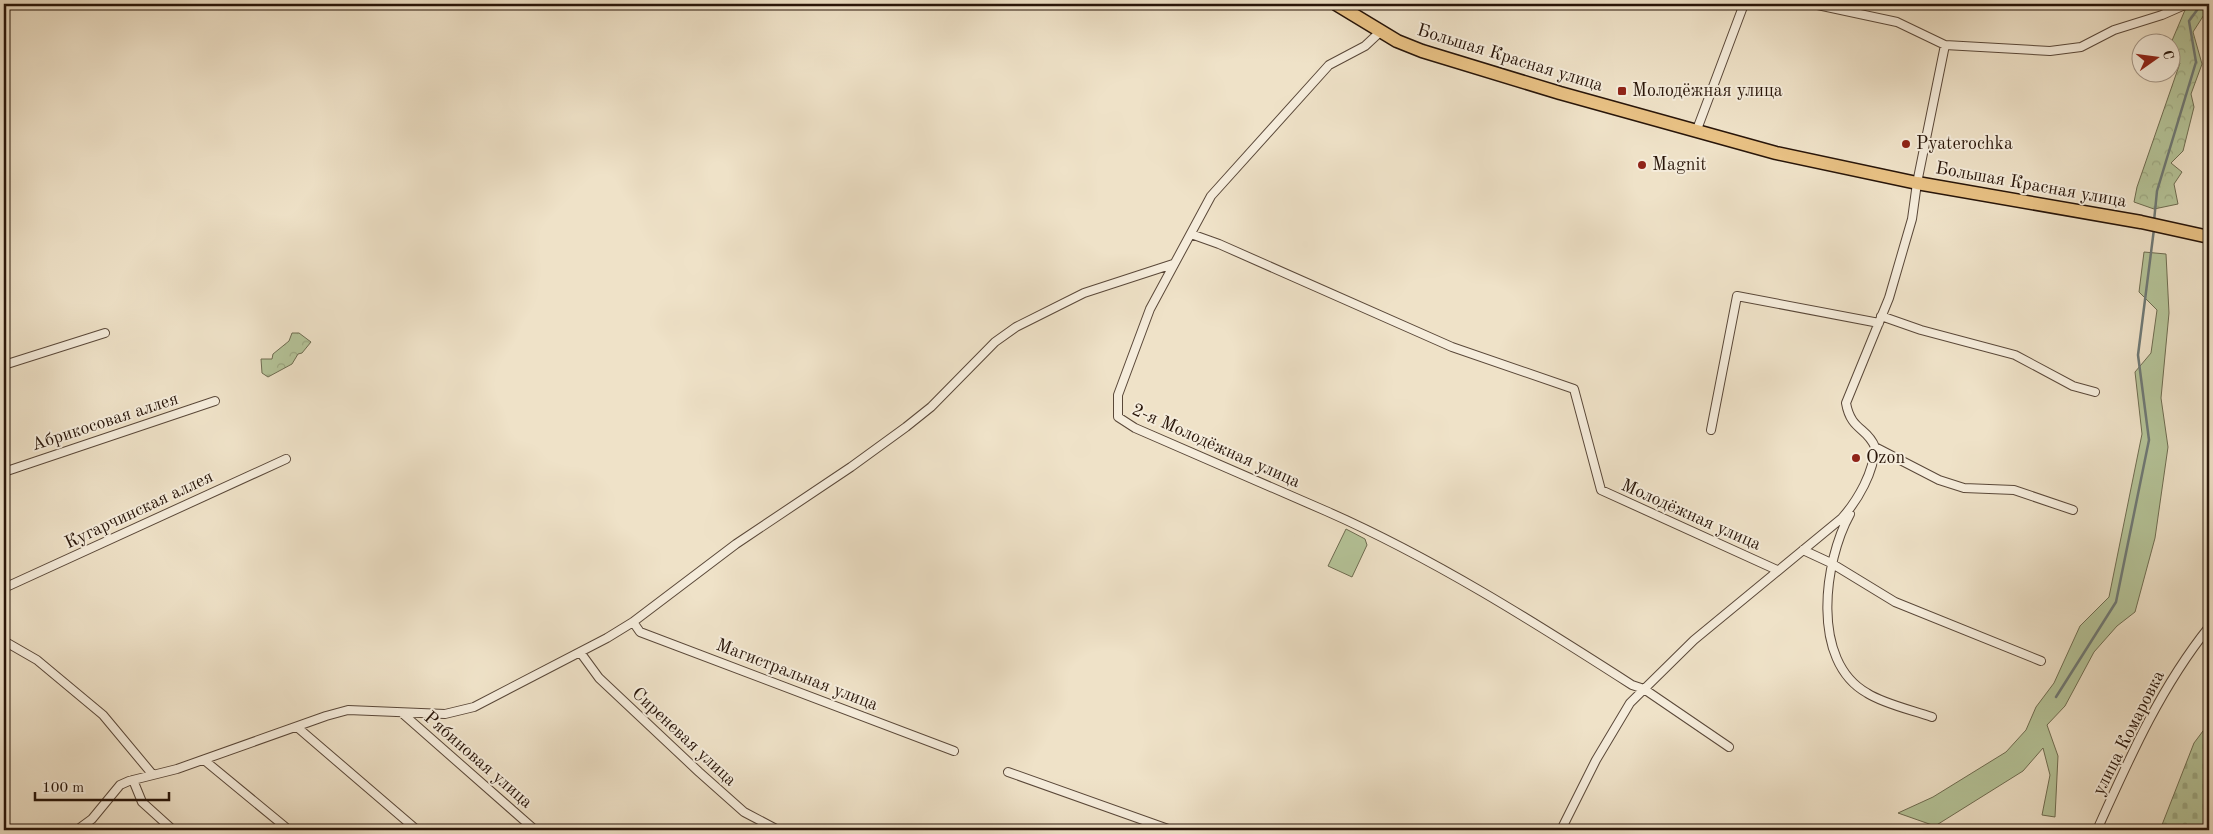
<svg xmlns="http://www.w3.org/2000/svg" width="2213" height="834" font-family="'Old Standard TT',serif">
	<defs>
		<pattern id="forest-crowns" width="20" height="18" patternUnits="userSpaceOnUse" patternTransform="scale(1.25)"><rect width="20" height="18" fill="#b5c499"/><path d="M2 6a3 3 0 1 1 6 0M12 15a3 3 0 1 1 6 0" fill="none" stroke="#9ca882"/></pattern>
		<pattern id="cemetery-stones" width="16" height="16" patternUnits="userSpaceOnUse" patternTransform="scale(1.25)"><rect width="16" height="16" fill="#b5c499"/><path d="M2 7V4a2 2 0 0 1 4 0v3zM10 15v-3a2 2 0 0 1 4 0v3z" fill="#9ca882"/></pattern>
	</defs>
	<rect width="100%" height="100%" fill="#efe2c8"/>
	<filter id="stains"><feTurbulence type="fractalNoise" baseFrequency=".004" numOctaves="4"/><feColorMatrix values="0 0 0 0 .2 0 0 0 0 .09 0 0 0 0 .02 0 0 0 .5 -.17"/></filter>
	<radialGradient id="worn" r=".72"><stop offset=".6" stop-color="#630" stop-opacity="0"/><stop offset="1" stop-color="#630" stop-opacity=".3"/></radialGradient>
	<path fill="#b5c499" stroke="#6e6c51" d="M2144,252L2166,254L2169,313L2161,398L2168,447L2155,538L2135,612L2117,626L2094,652L2065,706L2047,725L2058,756L2055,817L2042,815L2050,775L2043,748L2023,771L1935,826L1898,813L1933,797L2006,752L2026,730L2036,707L2054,683L2080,626L2109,597L2142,434L2135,372L2151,353L2157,310L2139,292Z
		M1346,529L1365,539L1367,545L1352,577L1328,566Z"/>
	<path fill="url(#forest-crowns)" stroke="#6e6c51" d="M2196,4H2209V7L2193,32L2202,64L2191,94L2194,107L2183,151L2171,163L2182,172L2174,184L2178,204L2154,209L2134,202L2137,187L2180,63L2172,61L2171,43L2185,10Z
		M292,333H299L311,342L302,353L298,354L292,364L268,377L262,373L261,359H272L273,354L289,341Z"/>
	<path fill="url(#cemetery-stones)" stroke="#6e6c51" d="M2209,723V830H2160L2194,743Z"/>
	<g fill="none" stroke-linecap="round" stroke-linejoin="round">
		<path stroke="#6e7976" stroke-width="2.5" d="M2154,221L2157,191L2196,62L2189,21L2200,6
			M2056,697L2116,602L2149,440L2138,355L2154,229"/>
		<defs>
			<path id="minor" d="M1813,4L1897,22L1945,45L2050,51L2081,47L2114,30L2162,15L2187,4
				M1380,32L1365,46L1329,65L1211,196L1150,309L1118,395V417L1135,428C1199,456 1263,483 1326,511C1433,558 1534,622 1632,685L1644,689L1729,747
				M1945,45L1917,183L1912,219L1889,298L1846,403C1851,431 1867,427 1875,447L1939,480L1964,488L2014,490L2073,510
				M1696,132L1744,4
				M1191,234L1219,244L1452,347L1574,389L1601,490L1777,570
				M1881,316L1921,330L2015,355L2073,386L2095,392
				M4,365L105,333
				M1711,430L1737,296L1879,323
				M4,472L215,401
				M1850,514C1824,561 1810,661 1867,693C1884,704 1912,710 1932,717
				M1803,550L1831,563L1895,602L2041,661
				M4,588L286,459
				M633,622L640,632L954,751
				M4,641L37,660L103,715L153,775
				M580,652L599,678L699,772L744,812L778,830
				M402,713L535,830
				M297,727L417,830
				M204,760L289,830
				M1008,772L1171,830
				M133,780L142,802L173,830
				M77,830L92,819L120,785L129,781L177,769L326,716L348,710L445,714L474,707L607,638L633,622L736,544L851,467L906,427L931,407L995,342L1016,327L1084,293L1173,264
				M1561,830L1596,760L1630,703L1694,640L1842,518C1858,500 1874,472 1875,447
				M2097,830C2129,759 2160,688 2209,627"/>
			<path id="primary" d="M1336,4L1397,41L1422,51L1560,93L1776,153L1917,183L2141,222L2209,237"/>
		</defs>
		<use href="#minor" stroke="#5a4839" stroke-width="10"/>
		<use href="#primary" stroke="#281509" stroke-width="15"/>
		<use href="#minor" stroke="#f5ecdb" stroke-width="8"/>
		<use href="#primary" stroke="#e8c184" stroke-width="12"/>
	</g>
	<g fill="#8f2418" stroke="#f5ecdb" stroke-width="2">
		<rect x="1617" y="86" width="10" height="10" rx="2.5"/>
		<circle cx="1906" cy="144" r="5"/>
		<circle cx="1642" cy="165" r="5"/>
		<circle cx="1856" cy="458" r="5"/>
	</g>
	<g text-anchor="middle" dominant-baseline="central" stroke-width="4" stroke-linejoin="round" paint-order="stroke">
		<g font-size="18" fill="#281509" stroke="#f5ecdb">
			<text transform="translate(1510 58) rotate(17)">Большая Красная улица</text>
			<text transform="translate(2031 185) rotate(10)">Большая Красная улица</text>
			<text transform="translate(105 422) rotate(-18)">Абрикосовая аллея</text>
			<text transform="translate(1216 446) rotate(24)">2-я Молодёжная улица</text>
			<text transform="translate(139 510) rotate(-25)">Кугарчинская аллея</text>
			<text transform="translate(1691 515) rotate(24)">Молодёжная улица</text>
			<text transform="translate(797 675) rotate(21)">Магистральная улица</text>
			<text transform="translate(2129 733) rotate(-63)">улица Комаровка</text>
			<text transform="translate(684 737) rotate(43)">Сиреневая улица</text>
			<text transform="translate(478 760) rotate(41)">Рябиновая улица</text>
		</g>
		<g font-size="18" fill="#281509" stroke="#f5ecdb" text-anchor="start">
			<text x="1632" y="91">Молодёжная улица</text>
			<text x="1916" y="144">Pyaterochka</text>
			<text x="1652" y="165">Magnit</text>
			<text x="1866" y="458">Ozon</text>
		</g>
	</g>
	<rect width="2213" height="834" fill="none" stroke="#efe2c8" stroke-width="20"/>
	<rect x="5" y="5" width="2203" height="824" fill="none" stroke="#281509" stroke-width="2.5"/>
	<rect x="10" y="10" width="2193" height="814" fill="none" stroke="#281509"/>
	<g transform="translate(2156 58) rotate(76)"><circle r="24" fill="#f5ecdb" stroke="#a39687"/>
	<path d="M0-4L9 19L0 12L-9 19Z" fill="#8f2418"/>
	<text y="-8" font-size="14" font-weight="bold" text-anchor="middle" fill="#281509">С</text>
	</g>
	<path d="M35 792v8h134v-8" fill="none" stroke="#281509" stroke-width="2.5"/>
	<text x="42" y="792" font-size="15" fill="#281509" stroke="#f5ecdb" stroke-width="4" paint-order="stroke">100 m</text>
	<rect width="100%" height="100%" filter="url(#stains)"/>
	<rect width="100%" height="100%" fill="url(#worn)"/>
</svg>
